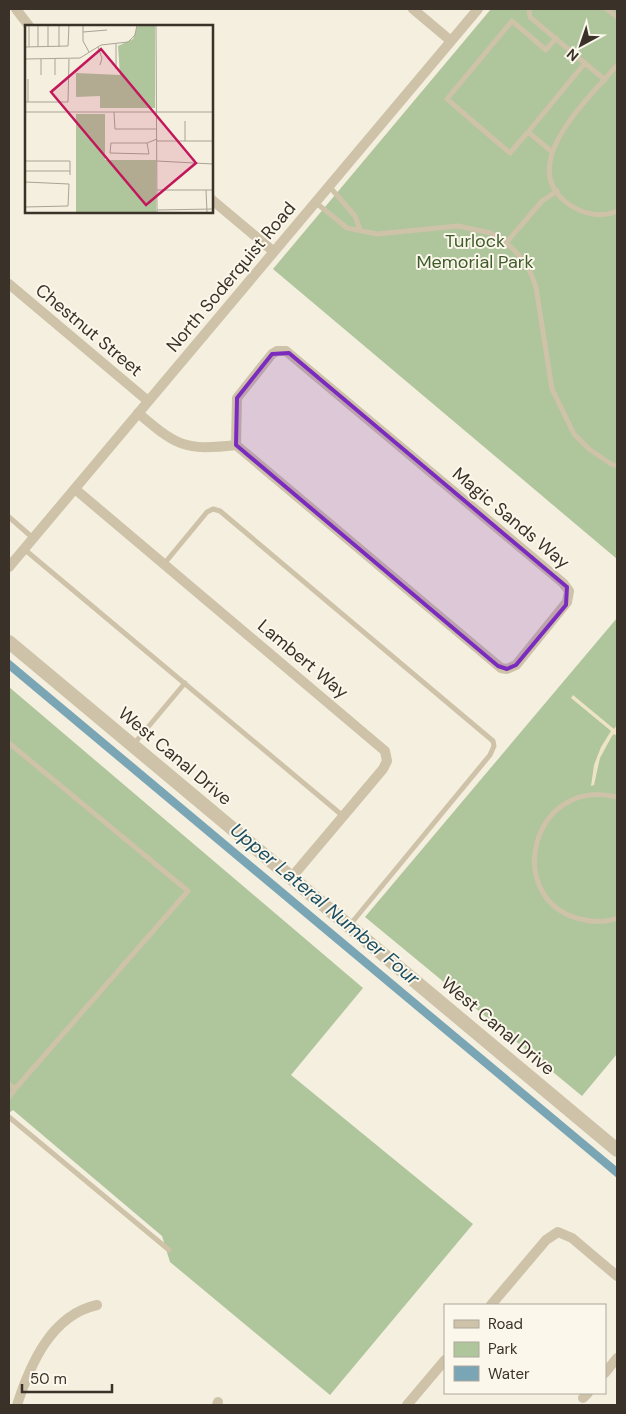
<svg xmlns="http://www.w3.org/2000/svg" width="626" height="1414" font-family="'DM Sans',sans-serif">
	<rect width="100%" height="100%" fill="#f4efde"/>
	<path fill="#afc59c" d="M491,9H617V559L273,269Z
		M617,618V1054L582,1096L365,917Z
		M9,687L363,988L291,1075L473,1224L330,1395L170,1262L162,1236L13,1110L9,1113Z"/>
	<path fill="#ede4c4" d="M573,695L614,729L617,725V736L614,734L612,736L600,758L594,785L591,786L594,765L601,747L611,731L571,698Z"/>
	<path fill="#7aa5b4" d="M9,659L617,1167V1178L9,670Z"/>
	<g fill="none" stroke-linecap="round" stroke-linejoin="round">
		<path stroke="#cec2a8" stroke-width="5" d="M529,9L530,17L605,80
			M607,9L617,17
			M617,65C591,97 512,166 570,205C583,214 602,218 617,211
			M528,132L510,153L447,99L512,21L546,50L556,38
			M551,151L528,132L585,63
			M329,186L355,216L360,229
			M315,202L347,228L377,234L458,226L491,233L511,247L527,264L536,287L552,389L574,434L589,449L611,464L617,466
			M506,243L542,201L557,191
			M9,517L33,538
			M24,549L343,816
			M164,564L207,512L213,509L220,511L493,741L494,746L490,755L349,926
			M9,743L188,891L15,1089L9,1084
			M133,745L185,683
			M617,797C531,776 502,899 580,919C592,922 605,923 617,918
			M9,1097L15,1089
			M9,1117L169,1250"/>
		<path stroke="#cec2a8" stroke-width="10" d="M16,9L29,26
			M413,9L451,41
			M211,199L273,251
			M9,284L148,401
			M138,413C177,446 184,451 236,445L501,668L507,669L516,665L567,602L569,591L563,583L286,351H277L272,354L237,398L236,445
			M75,489L385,751L387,761L383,769L291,878
			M9,567L478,9
			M491,1305L546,1240L558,1232L572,1238L617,1276
			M605,1373L617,1358
			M583,1398L588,1393
			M17,1405C30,1365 51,1315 97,1305
			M217,1405L218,1402
			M407,1405L445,1360"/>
		<path stroke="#cec2a8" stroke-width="14" d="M9,642L617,1150"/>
	</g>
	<path fill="#7b2cbf" fill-opacity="0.2" stroke="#7b2cbf" stroke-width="4" stroke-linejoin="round" d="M289,353L567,587L566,605L516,665L507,669L498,666L236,445L237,398L272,354Z"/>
	<g text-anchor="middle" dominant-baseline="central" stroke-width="4" stroke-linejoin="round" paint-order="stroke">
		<g font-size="18" fill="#3f5b2b" stroke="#fbf7eb">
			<text x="475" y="241">Turlock<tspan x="475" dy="21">Memorial Park</tspan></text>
		</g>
		<g font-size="18" fill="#3a3229" stroke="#fbf7eb">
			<text transform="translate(231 277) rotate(-50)">North Soderquist Road</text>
			<text transform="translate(89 330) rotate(40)">Chestnut Street</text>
			<text transform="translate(511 518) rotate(40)">Magic Sands Way</text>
			<text transform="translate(303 659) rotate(40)">Lambert Way</text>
			<text transform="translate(175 756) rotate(40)">West Canal Drive</text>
			<text transform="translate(498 1026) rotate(40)">West Canal Drive</text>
		</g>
		<g font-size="19" font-style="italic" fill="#1b4d60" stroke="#fbf7eb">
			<text transform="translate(325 904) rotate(40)">Upper Lateral Number Four</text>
		</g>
	</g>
	<g transform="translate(25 25)">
		<rect width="188" height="188" fill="#f4efde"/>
		<path d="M113,0H130V83H75V71L51,72V48L95,50L93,21L108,14ZM51,89H80V135H131V187H51Z" fill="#afc59c"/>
		<path fill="none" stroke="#aaa396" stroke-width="1" d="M4,0V22M13,0V22M23,0V22M34,0V22M58,0V16L64,27M131,0L132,187M58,7L82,5M91,19V44M0,22L43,21L44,0M73,22L77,33L75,40M0,34L55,33L76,20L103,17L110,10L112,0M16,34V50M30,50V34M3,54V77M0,77H43L44,34M0,87H188M89,87L90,104H132M132,116H188M160,116V96M122,118L124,129L85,128L86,118H122L132,114M0,136H45V150M132,136L188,139M0,146H45M0,157L44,159L43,181L0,182M132,165H188M181,165L182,187M132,185L188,184"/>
		<path fill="#c2185b" fill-opacity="0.15" stroke="#c2185b" stroke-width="2.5" d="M76,24L171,138L121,180L26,67Z"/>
		<rect width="188" height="188" fill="none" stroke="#3a3229" stroke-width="2.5"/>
	</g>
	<rect width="626" height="1414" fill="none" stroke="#3a3229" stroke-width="20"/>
	<rect x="444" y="1304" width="162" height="90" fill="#fbf7eb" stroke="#aea89d"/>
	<rect x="454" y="1320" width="25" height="8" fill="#cec2a8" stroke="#aea89d"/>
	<text x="488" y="1329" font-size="15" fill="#3a3229">Road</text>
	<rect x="454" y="1342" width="25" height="15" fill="#afc59c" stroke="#aea89d"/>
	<text x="488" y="1354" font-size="15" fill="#3a3229">Park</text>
	<rect x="454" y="1366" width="25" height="15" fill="#7aa5b4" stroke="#aea89d"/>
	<text x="488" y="1379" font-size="15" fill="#3a3229">Water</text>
	<g transform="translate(581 45) rotate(220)" stroke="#fbf7eb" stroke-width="4" paint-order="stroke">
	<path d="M0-4L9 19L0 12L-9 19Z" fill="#3a3229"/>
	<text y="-8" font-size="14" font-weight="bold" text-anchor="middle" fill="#3a3229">N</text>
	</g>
	<path d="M22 1384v8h90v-8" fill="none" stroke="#3a3229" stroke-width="2.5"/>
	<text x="30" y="1384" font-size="15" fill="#3a3229" stroke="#fbf7eb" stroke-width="4" paint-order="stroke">50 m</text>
</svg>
